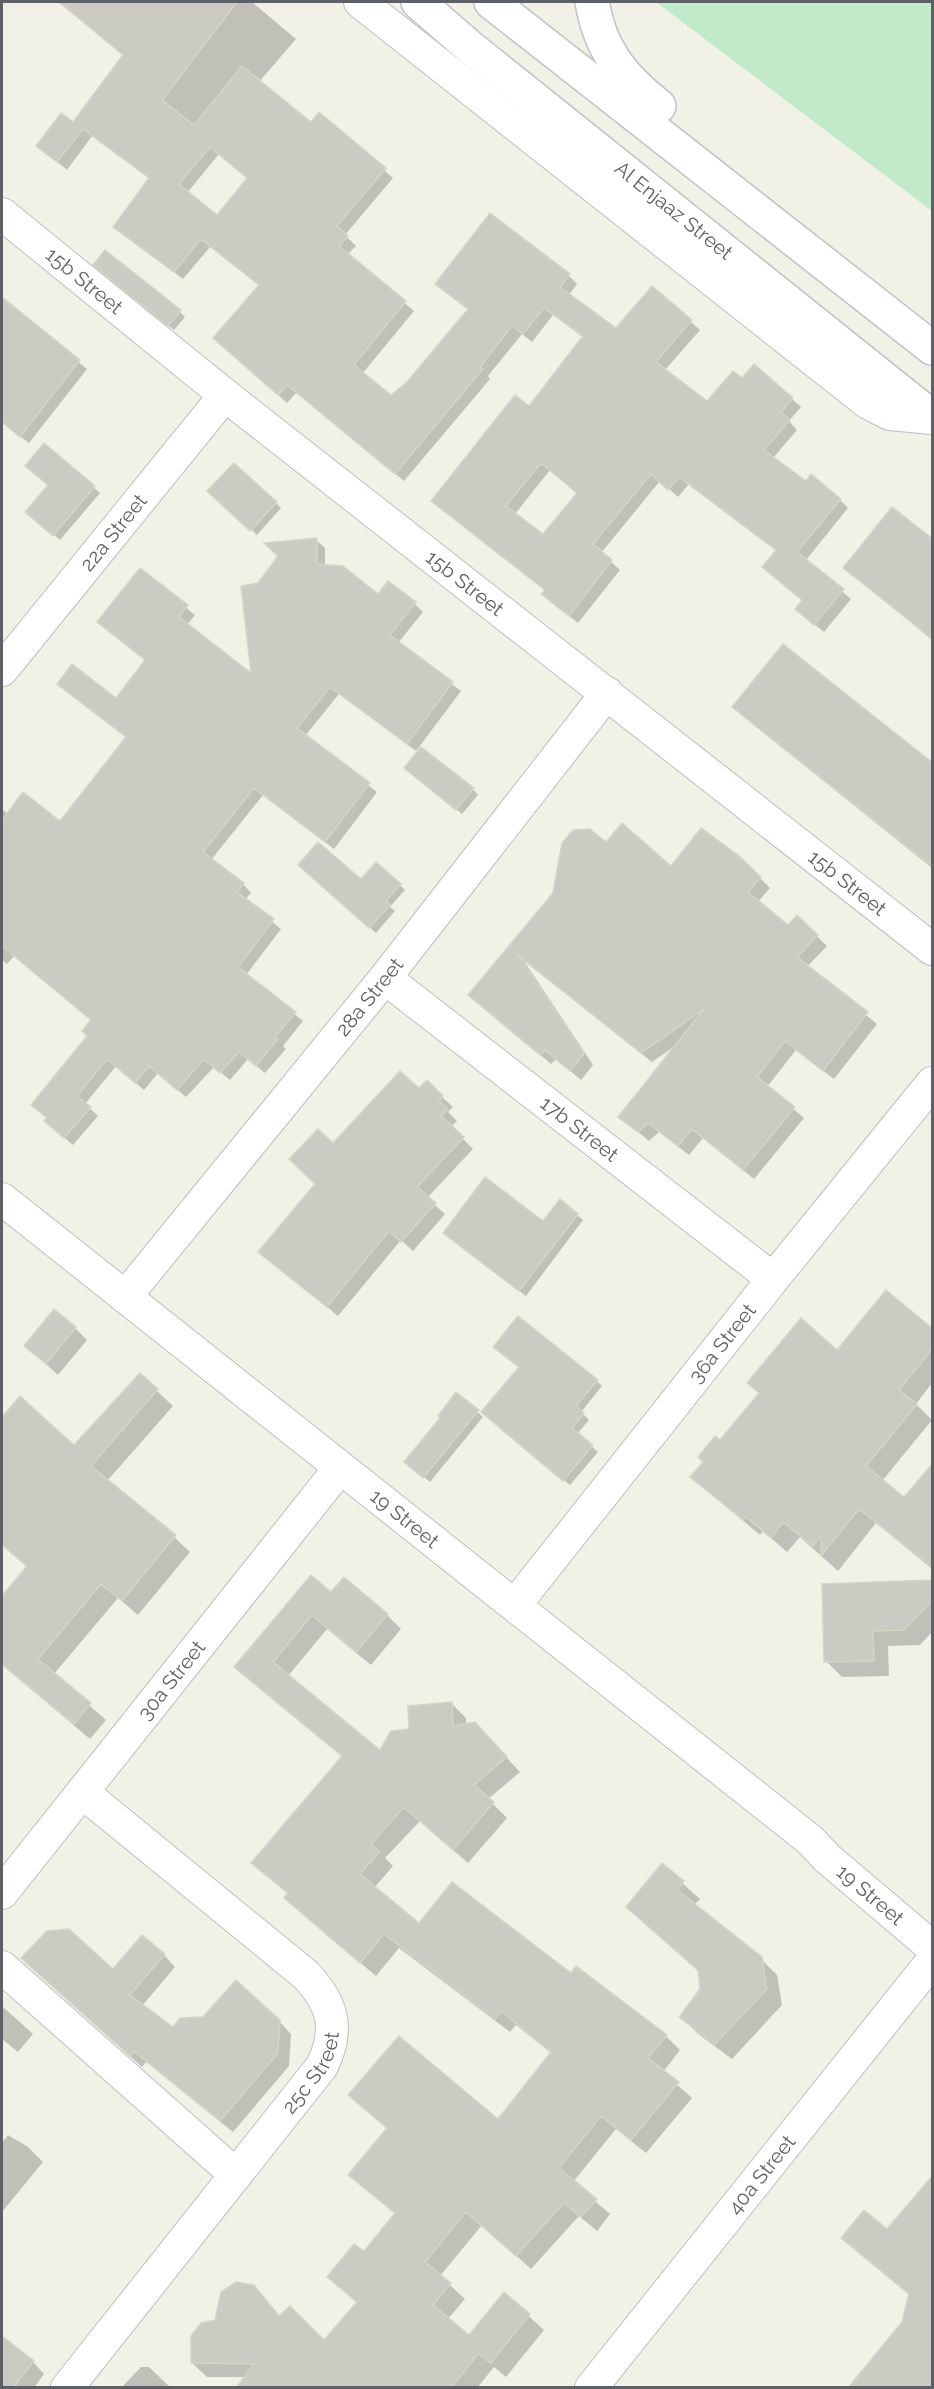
<svg xmlns="http://www.w3.org/2000/svg" width="934" height="2389" font-family="Raleway,sans-serif">
	<rect width="100%" height="100%" fill="#f1f1e6"/>
	<path fill="#c2e9ca" d="M656,2H932V211Z"/>
	<path fill="#0003" fill-rule="evenodd" d="M60,2H252L296,39L259,82L311,124L319,114L393,178L345,235L356,246L347,255L414,311L362,374L390,397L408,384L469,310L437,284L491,215L569,276L577,284L569,295L616,330L652,288L700,330L665,370L708,403L742,380L792,399L801,407L789,421L797,430L773,458L806,483L840,500L848,508L806,560L851,599L824,632L805,617L803,601L777,551L689,484L678,497L660,481L601,553L620,570L578,623L552,602L546,591L433,501L529,408L584,338L553,315L532,342L522,334L488,376L490,379L404,481L297,392L287,403L223,346L260,286L210,247L183,279L115,227L150,179L92,136L67,170L38,146L74,124L124,55ZM219,154L248,178L218,217L187,193ZM550,470L578,493L543,536L515,514Z
		M101,270L180,312L185,317L174,330Z
		M5,302L87,369L29,443L4,424L2,426V306Z
		M45,445L100,493L60,540L33,517L49,485Z
		M215,497L276,503L281,508L257,535Z
		M316,540L325,548V566L379,596L415,604L423,612L398,643L461,691L416,751L339,694L305,736L377,792L334,849L263,795L211,860L243,884L251,893L245,900L281,929L246,975L303,1021L283,1046L286,1049L265,1073L248,1059L230,1080L214,1067L186,1097L158,1073L144,1090L116,1066L85,1104L98,1116L73,1145L54,1129L89,1037L92,1021L14,956L7,964L2,960V809L8,814L60,823L127,738L59,684L116,700L146,661L99,622L140,570L195,615L187,625L253,676L259,585Z
		M932,541V640L845,568Z
		M734,707L932,765V868L745,718Z
		M412,773L473,789L478,795L462,814Z
		M606,844L671,868L760,878L770,888L758,902L788,927L797,917L827,946L807,967L877,1024L834,1079L796,1050L767,1087L804,1118L754,1179L703,1138L689,1155L659,1132L649,1141L620,1117L675,1046L652,1062L524,961L593,1065L581,1080L556,1059L551,1064L470,995Z
		M305,871L361,881L400,885L405,890L390,907L395,911L376,933Z
		M420,1090L442,1097L453,1107L448,1112L457,1121L451,1127L473,1149L427,1198L445,1214L413,1251L401,1240L338,1316L260,1252L316,1184L333,1145Z
		M577,1215L583,1220L526,1296L450,1238Z
		M75,1328L87,1340L58,1375L26,1346Z
		M932,1331V1383L916,1404L932,1420L882,1481L905,1499L932,1465V1569L876,1523L838,1571L800,1537L787,1552L763,1531L760,1535L692,1477L721,1442L837,1352Z
		M520,1368L597,1381L602,1386L581,1412L589,1420L577,1434L598,1452L570,1485L488,1418Z
		M140,1375L173,1406L107,1481L174,1537L190,1552L138,1615L118,1598L54,1674L106,1720L90,1739L2,1665V1598L27,1567L2,1545V1419L20,1398L74,1447Z
		M456,1394L483,1417L430,1482L412,1467Z
		M932,1582V1632L920,1645L888,1646L889,1676L842,1677L826,1661Z
		M331,1594L387,1615L401,1629L371,1665L327,1629L288,1676L380,1753L451,1703L466,1718V1725L489,1739L520,1772L488,1799L507,1818L468,1863L420,1821L385,1858L393,1866L374,1888L419,1925L571,1975L666,2036L680,2050L663,2072L692,2098L646,2153L616,2129L573,2182L610,2214L597,2231L579,2216L531,2269L482,2225L440,2276L465,2299L447,2320L469,2337L504,2294L544,2330L506,2377L494,2367L477,2388H238L246,2377H207L192,2363L216,2321L253,2286L281,2317L324,2342L357,2303L329,2277L364,2253L396,2215L350,2175L388,2130L350,2095L498,2121L552,2054L516,2025L510,2032L399,1948L376,1976L300,1912L289,1895L253,1863L343,1757L237,1667Z
		M662,1865L700,1899L694,1905L761,1959L777,1975L782,2005L732,2059L697,2033L681,2017L701,1990L699,1972L644,1923Z
		M164,1955L175,1967L142,2006L173,2030L279,2021L291,2034L289,2066L233,2132L146,2062L142,2067L35,1970L113,1971Z
		M2,2006L33,2034L18,2052L2,2039Z
		M8,2135L28,2147L43,2162L2,2212V2143Z
		M932,2177V2388H865L857,2379L904,2323L910,2295L843,2238L864,2212L888,2231Z
		M2,2346L33,2362L44,2374L34,2388H2Z
		M141,2367H149L171,2388H121Z"/>
	<path fill="#cccbc3" stroke="#d6d4c4" stroke-width="1.5" fill-rule="evenodd" d="M59,2H237L162,100L194,125L242,66L311,122L319,112L386,168L337,226L348,236L339,246L406,301L354,365L391,395L407,382L468,309L435,284L490,213L570,274L560,287L616,328L652,286L692,320L656,362L707,401L733,371L742,378L754,364L793,398L781,412L790,420L764,450L806,481L811,474L841,499L797,552L844,589L814,625L795,609L802,600L762,567L776,550L679,477L668,490L651,474L593,544L612,560L569,616L541,594L545,590L431,501L515,395L529,406L583,336L544,308L523,334L512,326L480,367L483,369L395,474L287,385L278,395L213,338L259,285L201,239L174,272L113,227L149,178L83,129L57,162L36,146L61,113L73,122L123,55ZM210,147L247,178L217,215L179,184ZM541,463L577,493L543,534L506,506Z
		M105,250L181,310L168,326L93,265Z
		M2,297L80,360L20,437L2,422Z
		M44,443L95,486L53,536L25,512L48,485L25,466Z
		M234,463L277,502L250,531L207,491Z
		M892,507L933,539V639L843,568Z
		M317,538V564L343,566L378,594L388,581L416,602L390,635L453,682L407,744L330,687L297,728L370,783L325,842L254,788L203,852L244,883L237,892L274,919L238,967L296,1012L275,1037L278,1039L256,1066L239,1052L220,1073L204,1059L177,1090L149,1066L135,1083L107,1059L77,1096L91,1107L64,1138L44,1121L47,1118L31,1105L87,1036L82,1031L91,1020L2,946V820L23,792L60,821L126,737L57,684L72,664L116,698L145,660L97,622L140,568L188,605L179,617L251,673L241,586L258,583L278,556L264,543Z
		M783,644L933,763V867L732,707Z
		M421,747L474,788L456,810L404,768Z
		M622,823L671,866L701,828L738,855L761,877L748,892L788,925L797,915L818,935L797,957L868,1012L823,1071L785,1041L757,1077L795,1107L743,1170L692,1129L678,1146L648,1123L638,1132L618,1117L704,1009L641,1053L518,955L584,1054L570,1071L545,1050L540,1055L468,995L553,893L562,843L573,830L590,829L606,842Z
		M318,842L361,879L376,862L401,884L386,901L390,905L369,928L298,865Z
		M400,1071L419,1088L427,1080L443,1096L439,1101L448,1109L441,1116L464,1137L417,1187L436,1203L401,1242L389,1231L327,1307L258,1252L315,1184L289,1159L318,1129L333,1143Z
		M485,1177L543,1221L560,1199L578,1214L519,1291L443,1233Z
		M886,1290L933,1329V1348L899,1390L917,1404L866,1466L904,1497L933,1463V1568L859,1509L821,1556V1536L813,1546L783,1522L771,1538L746,1517L743,1520L690,1477L703,1462L698,1457L715,1436L720,1440L759,1393L747,1383L801,1318L837,1350Z
		M54,1309L76,1327L46,1364L24,1346Z
		M518,1316L598,1380L576,1406L584,1413L572,1428L593,1445L563,1481L481,1412L519,1367L493,1347Z
		M140,1373L158,1389L91,1466L176,1535L122,1601L101,1584L38,1659L91,1703L74,1724L2,1664V1596L27,1566L2,1545V1417L20,1396L74,1445Z
		M456,1392L479,1410L423,1478L404,1462L440,1418L438,1416Z
		M311,1575L331,1592L344,1577L388,1614L356,1652L312,1615L273,1662L380,1750L391,1731L409,1729L408,1706L452,1702L453,1726L475,1722L507,1757L474,1785L494,1802L453,1850L404,1807L371,1844L380,1851L360,1874L419,1923L452,1882L571,1973L576,1966L667,2035L648,2058L679,2082L631,2140L601,2116L559,2168L597,2199L581,2217L564,2203L516,2256L466,2212L425,2262L451,2283L433,2305L469,2335L504,2292L530,2314L491,2363L478,2354L451,2388H236L254,2364L191,2363V2336L201,2323L215,2320L221,2292L236,2282L254,2285L279,2316L290,2306L324,2340L357,2302L327,2277L354,2244L364,2251L395,2213L348,2175L387,2128L348,2095L399,2036L498,2119L551,2052L501,2011L495,2019L384,1934L360,1963L284,1898L288,1893L251,1863L342,1756L234,1667Z
		M933,1580V1600L904,1630L873,1631L874,1661L824,1662L822,1584Z
		M662,1863L684,1881L677,1890L762,1957L767,1989L715,2044L679,2017L700,1989L698,1970L626,1907Z
		M69,1929L113,1969L142,1935L165,1954L130,1995L173,2027L180,2018L203,2017L236,1980L280,2020L278,2053L220,2121L134,2051L130,2056L21,1958L47,1931Z
		M933,2175V2388H848L902,2322L909,2294L841,2238L864,2210L887,2229Z
		M2,2336L34,2361L13,2388H2Z"/>
	<g fill="none" stroke-linecap="round" stroke-linejoin="round">
		<defs>
			<g id="street">
				<path d="M360,2L868,403L890,414L932,418"/>
				<path id="s1" d="M2,214L225,395L932,949"/>
				<path id="s2" d="M2,670L225,395"/>
				<path id="s3" d="M385,978L773,1279"/>
				<path id="s4" d="M2,1199L810,1840L827,1858L932,1947"/>
				<path id="s5" d="M125,1297L385,978L607,693"/>
				<path id="s6" d="M515,1605L773,1279L932,1083"/>
				<path id="s7" d="M2,1893L340,1468"/>
				<path d="M2,1967L236,2175"/>
				<path id="s8" d="M67,2388L322,2066C340,2029 333,2004 306,1975L82,1792"/>
				<path id="s9" d="M591,2388L932,1961"/>
			</g>
			<g id="secondary">
				<path id="s10" d="M418,2L471,48L932,417"/>
				<path d="M491,2L932,348"/>
				<path d="M592,2C600,49 621,76 659,106"/>
			</g>
		</defs>
		<use href="#street" stroke="#bebec5" stroke-width="34"/>
		<use href="#secondary" stroke="#c0c2ca" stroke-width="36"/>
		<use href="#street" stroke="#fff" stroke-width="32"/>
		<use href="#secondary" stroke="#fff" stroke-width="33"/>
	</g>
	<g text-anchor="middle" dominant-baseline="central" stroke-width="4.5" stroke-linejoin="round" paint-order="stroke">
		<g font-size="20" fill="#5e6067" stroke="#fff">
			<text stroke="none"><textPath href="#s10" startOffset="330">Al Enjaaz Street</textPath></text>
			<text stroke="none"><textPath href="#s1" startOffset="106">15b Street</textPath></text>
			<text stroke="none"><textPath href="#s2" startOffset="177">22a Street</textPath></text>
			<text stroke="none"><textPath href="#s1" startOffset="592">15b Street</textPath></text>
			<text stroke="none"><textPath href="#s1" startOffset="1078">15b Street</textPath></text>
			<text stroke="none"><textPath href="#s5" startOffset="387">28a Street</textPath></text>
			<text stroke="none"><textPath href="#s3" startOffset="246">17b Street</textPath></text>
			<text stroke="none"><textPath href="#s6" startOffset="334">36a Street</textPath></text>
			<text stroke="none"><textPath href="#s4" startOffset="514">19 Street</textPath></text>
			<text stroke="none"><textPath href="#s7" startOffset="272">30a Street</textPath></text>
			<text stroke="none"><textPath href="#s4" startOffset="1113">19 Street</textPath></text>
			<text stroke="none"><textPath href="#s8" startOffset="400">25c Street</textPath></text>
			<text stroke="none"><textPath href="#s9" startOffset="273">40a Street</textPath></text>
		</g>
	</g>
	<rect width="934" height="2389" fill="none" stroke="#5e6067" stroke-width="6"/>
</svg>
